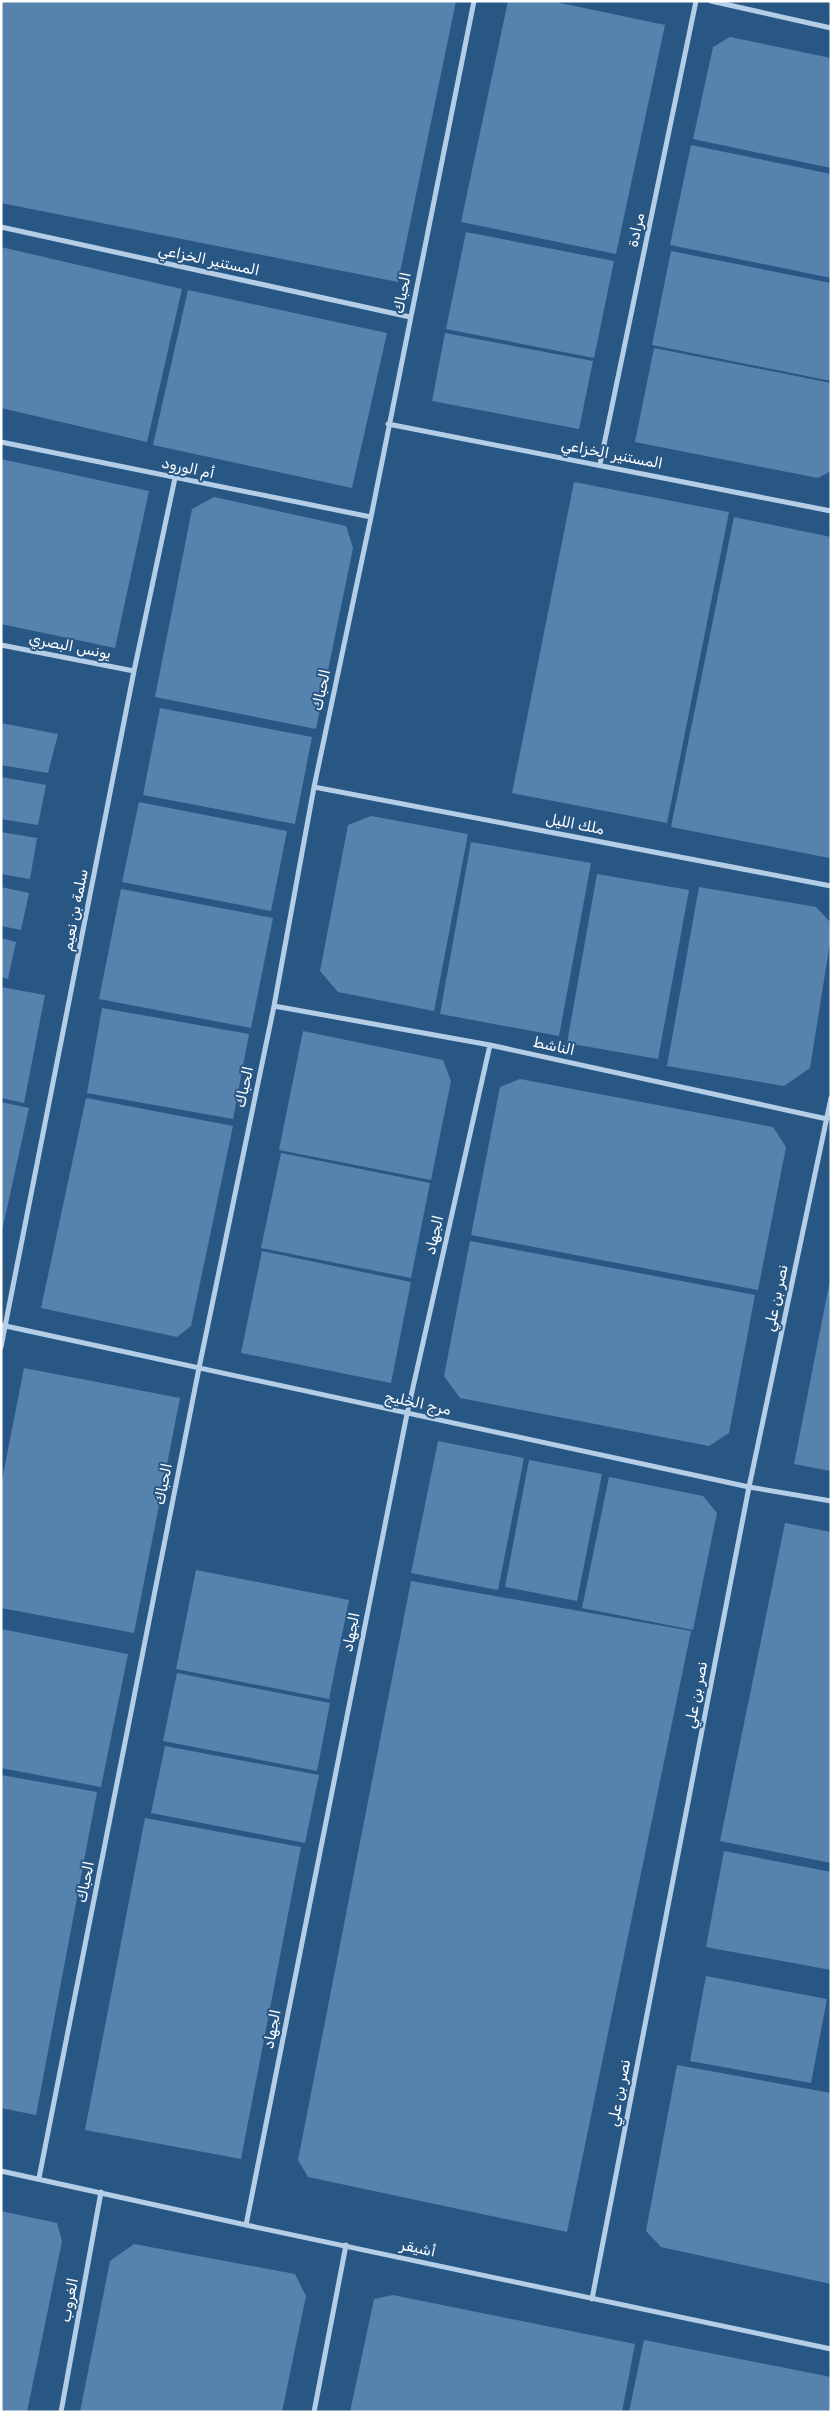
<svg xmlns="http://www.w3.org/2000/svg" width="832" height="2413" font-family="Rubik,Vazirmatn,sans-serif">
	<rect width="100%" height="100%" fill="#295784"/>
	<path fill="#5682ae" d="M1,1H456L398,282L1,203Z
		M508,1H551L665,25L616,254L461,222Z
		M730,37L831,58V168L693,139L713,47Z
		M691,145L831,174V278L670,245Z
		M466,232L614,261L594,358L446,329Z
		M1,247L182,289L147,442L1,408Z
		M671,251L831,283V381L652,345Z
		M188,290L387,333L352,488L153,445Z
		M445,333L593,361L579,429L432,401Z
		M654,348L831,383V471L818,478L635,442Z
		M1,459L149,491L115,648L1,624Z
		M574,482L729,512L667,823L512,793Z
		M214,497L346,526L353,548L316,729L155,697L192,509Z
		M734,517L831,537V849L829,858L671,827Z
		M160,708L312,737L295,824L143,795Z
		M1,723L58,734L48,773L1,765Z
		M1,777L46,785L38,825L1,819Z
		M139,802L287,831L271,911L122,882Z
		M371,816L468,834L434,1011L338,992L320,971L348,825Z
		M1,832L37,838L30,879L1,874Z
		M471,842L591,863L559,1036L440,1014Z
		M597,874L689,890L658,1059L567,1043Z
		M1,887L29,893L21,930L1,926Z
		M699,887L816,907L831,923V936L810,1068L784,1086L667,1066Z
		M121,889L273,918L251,1028L99,999Z
		M1,938L16,942L8,979L1,977Z
		M1,987L45,995L24,1103L1,1098Z
		M102,1008L249,1034L233,1119L87,1093Z
		M303,1031L443,1060L451,1081L431,1180L279,1150Z
		M520,1079L773,1127L786,1147L758,1290L471,1235L500,1087Z
		M86,1098L233,1126L191,1326L177,1337L41,1308Z
		M1,1102L29,1108L2,1231H1Z
		M281,1153L430,1183L411,1278L261,1248Z
		M470,1241L755,1295L729,1433L709,1446L460,1398L444,1376Z
		M262,1251L411,1282L391,1383L241,1353Z
		M830,1280H831V1471L794,1464Z
		M24,1368L180,1398L134,1633L1,1608V1485Z
		M438,1441L524,1458L498,1590L411,1573Z
		M529,1460L602,1474L577,1601L505,1587Z
		M609,1477L703,1496L717,1513L693,1630L582,1608Z
		M785,1523L831,1532V1863L720,1841Z
		M196,1570L349,1600L329,1699L176,1669Z
		M411,1581L691,1631L567,2232L308,2177L298,2160Z
		M1,1629L128,1654L101,1787L1,1768Z
		M177,1673L330,1703L317,1771L163,1741Z
		M165,1746L319,1775L305,1843L151,1813Z
		M1,1775L97,1792L36,2115L1,2108Z
		M145,1818L301,1847L241,2159L85,2130Z
		M724,1851L831,1872V1970L706,1947Z
		M706,1976L827,1999L811,2083L690,2061Z
		M677,2065L831,2093V2284L661,2247L646,2231Z
		M1,2211L57,2223L62,2241L27,2412H1Z
		M134,2244L295,2274L306,2296L282,2412H80L110,2261Z
		M393,2295L635,2344L622,2412H350L374,2299Z
		M644,2340L831,2377V2412H629Z"/>
	<g fill="none" stroke-linecap="round" stroke-linejoin="round">
		<path stroke="#b4cee7" stroke-width="5" d="M711,1L831,28
			M1,227L410,317
			M388,424L831,511
			M1,442L371,517
			M600,464L696,1
			M1,645L134,671
			M314,787L831,886
			M274,1006L490,1045L827,1119
			M1,1325L749,1487L831,1501
			M1,1347L134,671L175,478
			M1,2171L246,2225L831,2349
			M39,2178L199,1368L274,1006L314,787L371,517L474,1
			M246,2225L407,1414L490,1045
			M592,2299L749,1487L831,1098
			M61,2412L101,2192
			M314,2412L346,2245"/>
	</g>
	<g text-anchor="middle" dominant-baseline="central" stroke-width="4" stroke-linejoin="round" paint-order="stroke">
		<g font-size="15" fill="#fff" stroke="#295784">
			<text transform="translate(636 230) rotate(-78)">مرادة</text>
			<text transform="translate(209 260) rotate(12)">المستنير الخزاعي</text>
			<text transform="translate(402 293) rotate(-79)">الحباك</text>
			<text transform="translate(612 454) rotate(11)">المستنير الخزاعي</text>
			<text transform="translate(188 468) rotate(12)">أم الورود</text>
			<text transform="translate(70 646) rotate(11)">يونس البصري</text>
			<text transform="translate(321 690) rotate(-78)">الحباك</text>
			<text transform="translate(575 824) rotate(11)">ملك الليل</text>
			<text transform="translate(75 910) rotate(-79)">سلمة بن نعيم</text>
			<text transform="translate(554 1046) rotate(12)">الناشط</text>
			<text transform="translate(244 1087) rotate(-78)">الحباك</text>
			<text transform="translate(434 1235) rotate(-77)">الجهاد</text>
			<text transform="translate(776 1298) rotate(-78)">نصر بن علي</text>
			<text transform="translate(418 1403) rotate(12)">مرج الخليج</text>
			<text transform="translate(163 1484) rotate(-79)">الحباك</text>
			<text transform="translate(351 1632) rotate(-79)">الجهاد</text>
			<text transform="translate(696 1695) rotate(-79)">نصر بن علي</text>
			<text transform="translate(85 1882) rotate(-79)">الحباك</text>
			<text transform="translate(272 2029) rotate(-79)">الجهاد</text>
			<text transform="translate(619 2093) rotate(-79)">نصر بن علي</text>
			<text transform="translate(418 2248) rotate(12)">أشيقر</text>
			<text transform="translate(69 2300) rotate(-79)">الغروب</text>
		</g>
	</g>
	<rect width="832" height="2413" fill="none" stroke="#ffffff" stroke-width="5"/>
</svg>
